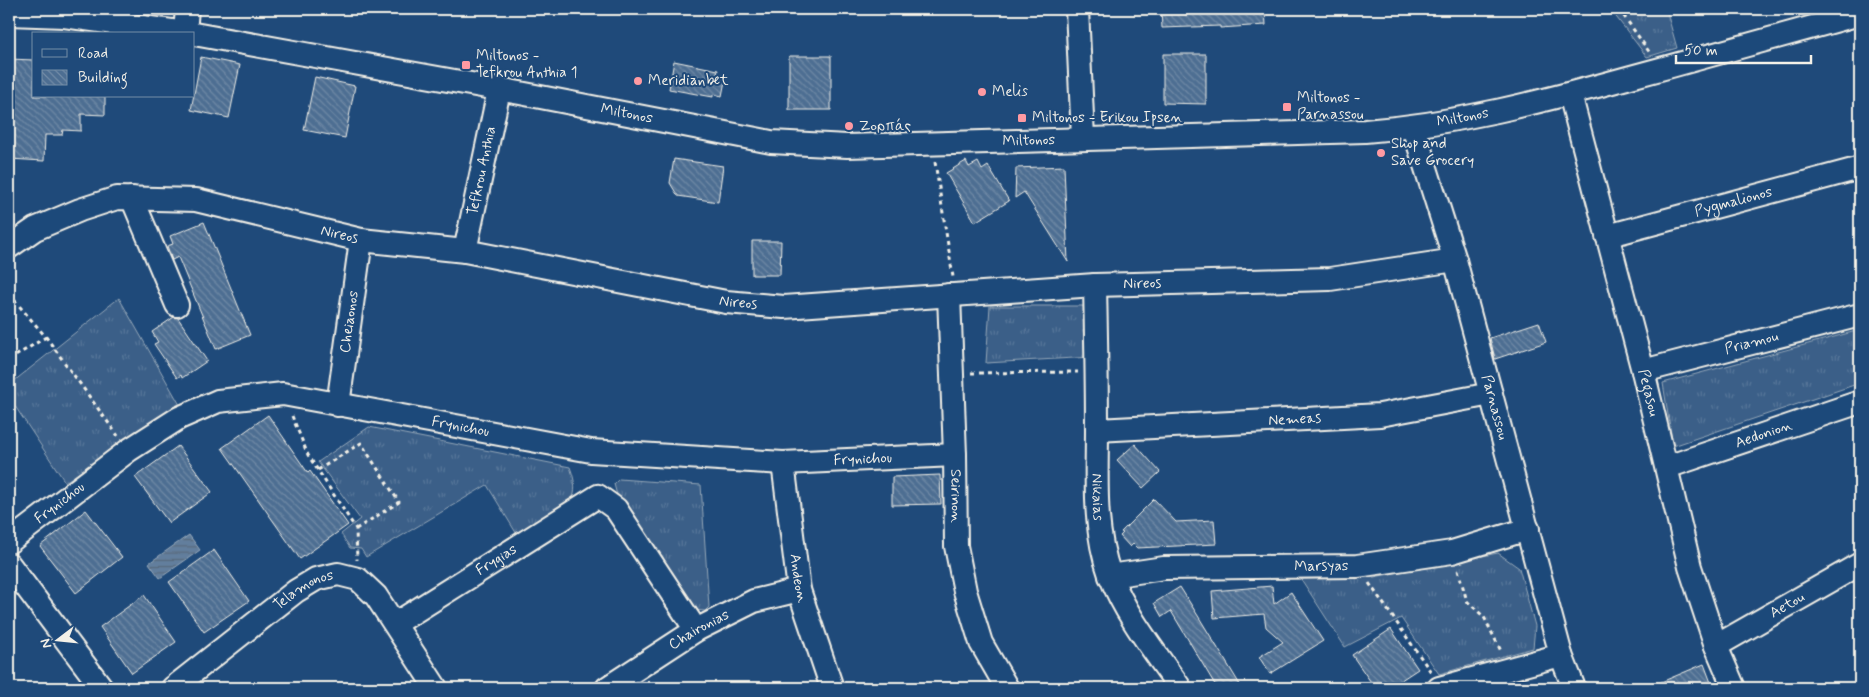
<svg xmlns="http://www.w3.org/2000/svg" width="1869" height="697" font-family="Mynerve,sans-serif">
	<defs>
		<pattern id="grass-tufts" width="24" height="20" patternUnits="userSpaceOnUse" patternTransform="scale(1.25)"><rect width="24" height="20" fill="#3a5f88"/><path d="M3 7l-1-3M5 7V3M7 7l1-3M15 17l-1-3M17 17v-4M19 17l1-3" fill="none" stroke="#577699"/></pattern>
		<pattern id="water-rules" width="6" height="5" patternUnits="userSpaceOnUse" patternTransform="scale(1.25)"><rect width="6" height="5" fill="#627e9d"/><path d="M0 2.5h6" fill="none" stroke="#58687a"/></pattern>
		<pattern id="building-back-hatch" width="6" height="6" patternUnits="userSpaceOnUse" patternTransform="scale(1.25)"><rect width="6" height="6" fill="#4d6e92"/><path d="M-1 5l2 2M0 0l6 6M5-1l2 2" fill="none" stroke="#708aa6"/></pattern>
	</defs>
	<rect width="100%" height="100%" fill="#1f4a7a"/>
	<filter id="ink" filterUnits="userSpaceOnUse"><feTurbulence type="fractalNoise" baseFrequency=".02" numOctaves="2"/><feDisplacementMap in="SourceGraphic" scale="10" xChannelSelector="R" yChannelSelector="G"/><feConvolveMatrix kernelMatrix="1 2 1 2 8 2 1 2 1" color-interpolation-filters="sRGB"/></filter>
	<g filter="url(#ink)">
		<path fill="url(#grass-tufts)" stroke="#97a8b8" d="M1610,9H1666L1677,48L1647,57Z
			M119,298L180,405L65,482L9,397V385Z
			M990,306H1086L1092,357L986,363Z
			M1860,330V383L1673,446L1663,383Z
			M369,427L570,467C573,475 576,485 574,494C570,508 531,528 518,536L487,485L366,557L361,549L350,548L341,534L360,519L318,462Z
			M619,479L701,485L709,607L705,611L696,610L618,499L614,484Z
			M1498,553L1519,568L1535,626L1533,648L1439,674L1401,618L1345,647L1301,579L1374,577Z"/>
		<path fill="url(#water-rules)" stroke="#9cacbb" d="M189,535L200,550L160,578L149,563Z"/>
		<path fill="url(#building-back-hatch)" stroke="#f4f1e8" d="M1161,9H1265L1266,25L1220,28V26L1162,28Z
			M1163,54H1206V104L1163,103Z
			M789,56H831V110H789Z
			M201,57L240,65L229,118L191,110Z
			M9,59L34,60V96H105V115L81,114V131L63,130L62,135H45L44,161L9,159Z
			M674,61L718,70L717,74L726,76L722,96L713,94V97L669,89Z
			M315,77L355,86L345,138L304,130Z
			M674,159L723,166L718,202L678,196L670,183Z
			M966,161L969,167L978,162L982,170L988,166L1009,201L975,222L946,173Z
			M1064,166L1068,262L1024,192L1015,198L1016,168Z
			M204,222L250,335L216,349L178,257L172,260L167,246L173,244L170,236Z
			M752,241H781L780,275H752Z
			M174,317L178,318L207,361L182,378L181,375L177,378L154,344L158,342L152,332Z
			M1539,322L1546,342L1495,359L1490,338Z
			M268,415L308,473L310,471L348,525L300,559L222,448Z
			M1135,444L1160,472L1143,488L1117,460Z
			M178,446L212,492L169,523L135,477Z
			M940,475L941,504L892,505V477Z
			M1154,499L1176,522L1214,520L1216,544L1137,548L1133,544L1130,547L1120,536L1123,533L1121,532Z
			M86,510L122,557L76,593L40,546Z
			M214,550L249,601L204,632L169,582Z
			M1272,586L1274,604L1291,592L1323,641L1270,674L1259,657L1283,642L1266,627L1264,614L1214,618L1212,591Z
			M1180,587L1200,619L1242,688H1217L1171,611L1162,617L1154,603Z
			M144,595L176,642L132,673L100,627Z
			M1391,629L1418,669L1389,688H1375L1352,655Z
			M1704,664L1713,688H1647Z"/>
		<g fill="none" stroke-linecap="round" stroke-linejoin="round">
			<defs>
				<g id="minor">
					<path d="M1077,9L1083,138"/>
					<path d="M9,14L64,16L193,34"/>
					<path d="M185,32L187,9"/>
					<path id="s1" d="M194,34L520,93L771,142L847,146L1365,131C1456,124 1540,102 1627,78C1705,57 1783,35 1860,14"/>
					<path id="s2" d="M1570,94L1643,371L1690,567L1716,646L1734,688"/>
					<path id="s3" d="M1413,127L1455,260L1561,655L1574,688"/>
					<path d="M132,198L177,305"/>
					<path id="s4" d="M1607,236L1860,168"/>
					<path id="s5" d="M9,247L35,229L80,210L117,198L196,200L361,240L465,251L726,302L784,307L1095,285L1330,279L1455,260"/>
					<path id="s6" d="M465,251L499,90"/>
					<path id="s7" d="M1095,285C1096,333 1097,381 1097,429C1097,479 1093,528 1110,575C1126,616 1155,652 1180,688"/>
					<path id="s8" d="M949,295L955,455L956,546L965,591L981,643L1007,688"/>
					<path id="s9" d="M1643,371L1860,315"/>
					<path id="s10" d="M338,405L361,240"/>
					<path id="s11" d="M1097,430L1380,415L1491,394"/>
					<path id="s12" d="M783,463L799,590L832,688"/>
					<path id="s13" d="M1667,467L1860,402"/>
					<path id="s14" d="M9,542L129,450L179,418L218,401L283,394L591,451L783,463L955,455"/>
					<path d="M9,564L102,688"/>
					<path id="s15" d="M1110,576L1164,568L1357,566L1452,552L1528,529"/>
					<path id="s16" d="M395,624L598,496L616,509L696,630"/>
					<path id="s17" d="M1716,646L1860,564"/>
					<path id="s18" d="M173,688L296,591L316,579L338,574L358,579L376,596L436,688"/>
					<path id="s19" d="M607,688L696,630L754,601L799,590"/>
					<path d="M1439,688L1561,655"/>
				</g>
			</defs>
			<use href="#minor" stroke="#f4f1e8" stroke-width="26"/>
			<path stroke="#f4f1e8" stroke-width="3" stroke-dasharray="4 4" stroke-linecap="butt" d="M1619,9L1650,53
				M935,162L953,277
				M9,294L46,337L118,436
				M9,360L46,337
				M971,373L1078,372
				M292,416L308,455L356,529L357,560
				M318,470L361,443L399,502L356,529
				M1458,570L1467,601L1484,617L1501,651
				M1369,583L1431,672"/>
			<use href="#minor" stroke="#1f4a7a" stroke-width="22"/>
		</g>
	</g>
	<g fill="#ff9aa2" stroke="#1f4a7a" stroke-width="2">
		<rect x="461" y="60" width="10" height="10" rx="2.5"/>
		<circle cx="638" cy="81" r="5"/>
		<circle cx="982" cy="92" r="5"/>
		<rect x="1282" y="102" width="10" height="10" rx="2.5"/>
		<rect x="1017" y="113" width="10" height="10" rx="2.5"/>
		<circle cx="849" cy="126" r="5"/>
		<circle cx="1381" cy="153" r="5"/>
	</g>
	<g text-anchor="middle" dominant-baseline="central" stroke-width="4" stroke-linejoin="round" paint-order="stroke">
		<g font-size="15" fill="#f4f1e8" stroke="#1f4a7a" text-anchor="start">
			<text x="476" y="56">Miltonos -<tspan x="476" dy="17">Tefkrou Anthia 1</tspan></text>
			<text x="648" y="81">Meridianbet</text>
			<text x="992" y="92">Melis</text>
			<text x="1297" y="98">Miltonos -<tspan x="1297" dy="17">Parnassou</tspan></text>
			<text x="1032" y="118">Miltonos - Erikou Ipsen</text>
			<text x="859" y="126">Ζορπάς</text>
			<text x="1391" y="144">Shop and<tspan x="1391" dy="17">Save Grocery</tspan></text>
		</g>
		<g font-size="15" fill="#f4f1e8" stroke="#1f4a7a">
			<text stroke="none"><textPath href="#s1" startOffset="440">Miltonos</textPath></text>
			<text stroke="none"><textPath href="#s1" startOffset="1280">Miltonos</textPath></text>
			<text stroke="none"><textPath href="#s1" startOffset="845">Miltonos</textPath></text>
			<text stroke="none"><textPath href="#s6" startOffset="82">Tefkrou Anthia</textPath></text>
			<text stroke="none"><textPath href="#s4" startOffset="131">Pygmalionos</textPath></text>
			<text stroke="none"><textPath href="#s5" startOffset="346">Nireos</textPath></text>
			<text stroke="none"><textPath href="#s5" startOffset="1156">Nireos</textPath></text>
			<text stroke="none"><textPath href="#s5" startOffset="751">Nireos</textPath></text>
			<text stroke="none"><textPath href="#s10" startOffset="84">Cheiaonos</textPath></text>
			<text stroke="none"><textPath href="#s9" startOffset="112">Priamou</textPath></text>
			<text stroke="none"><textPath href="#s2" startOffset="309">Pegasou</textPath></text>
			<text stroke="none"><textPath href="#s3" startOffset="292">Parnassou</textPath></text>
			<text stroke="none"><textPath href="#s11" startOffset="198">Nemeas</textPath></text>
			<text stroke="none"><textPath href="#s14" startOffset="499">Frynichou</textPath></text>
			<text stroke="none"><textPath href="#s13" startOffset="102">Aedonion</textPath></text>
			<text stroke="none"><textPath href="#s14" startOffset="904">Frynichou</textPath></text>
			<text stroke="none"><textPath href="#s8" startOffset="201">Seirinon</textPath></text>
			<text stroke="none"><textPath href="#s7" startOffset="212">Nikaias</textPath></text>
			<text stroke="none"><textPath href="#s14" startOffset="64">Frynichou</textPath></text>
			<text stroke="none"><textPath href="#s16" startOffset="120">Frygias</textPath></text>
			<text stroke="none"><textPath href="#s15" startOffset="212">Marsyas</textPath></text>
			<text stroke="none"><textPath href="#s12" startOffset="116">Andeon</textPath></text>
			<text stroke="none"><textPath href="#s18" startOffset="164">Telamonos</textPath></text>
			<text stroke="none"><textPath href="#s17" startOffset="82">Aetou</textPath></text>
			<text stroke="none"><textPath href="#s19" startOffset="109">Chaironias</textPath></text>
		</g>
	</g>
	<rect width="1869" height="697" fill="none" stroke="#1f4a7a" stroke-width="30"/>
	<rect x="15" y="15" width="1839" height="667" fill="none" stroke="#f4f1e8" stroke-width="2" filter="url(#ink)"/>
	<rect x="32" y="32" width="162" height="65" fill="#1f4a7a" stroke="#748da6"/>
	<rect x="42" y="49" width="25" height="8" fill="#1f4a7a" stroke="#748da6"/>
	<text x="78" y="58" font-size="15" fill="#f4f1e8">Road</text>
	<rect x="42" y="70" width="25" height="15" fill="url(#building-back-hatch)" stroke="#748da6"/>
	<text x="78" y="82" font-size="15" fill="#f4f1e8">Building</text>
	<g transform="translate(58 640) rotate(254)" stroke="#1f4a7a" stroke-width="4" paint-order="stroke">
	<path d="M0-4L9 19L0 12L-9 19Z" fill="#f4f1e8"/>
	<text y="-8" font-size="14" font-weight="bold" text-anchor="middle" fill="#f4f1e8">N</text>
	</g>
	<path d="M1676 55v8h135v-8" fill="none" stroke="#f4f1e8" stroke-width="2.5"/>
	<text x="1684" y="55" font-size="15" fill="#f4f1e8" stroke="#1f4a7a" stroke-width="4" paint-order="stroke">50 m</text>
</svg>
